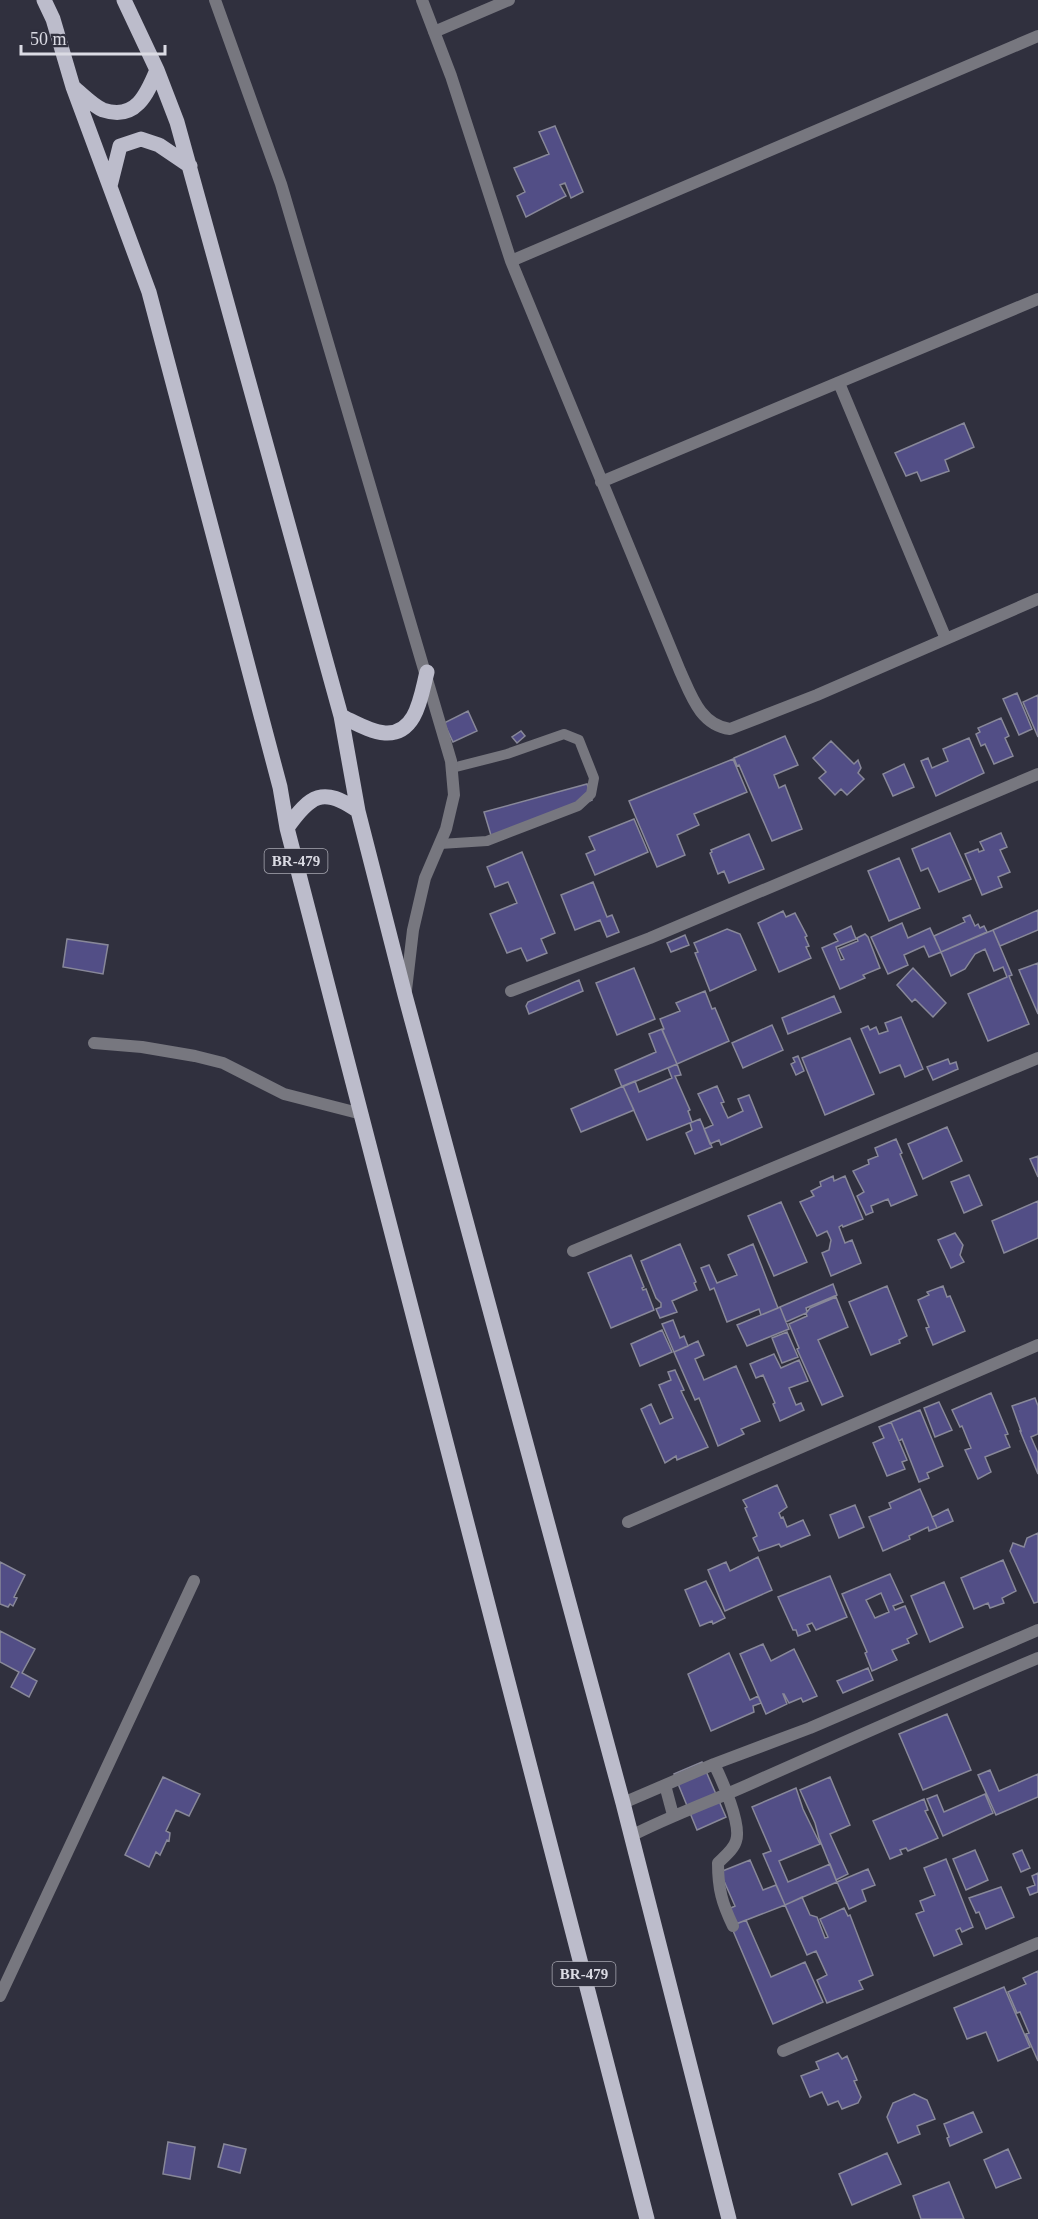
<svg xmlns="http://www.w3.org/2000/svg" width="1038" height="2219" font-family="'Times New Roman',serif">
	<rect width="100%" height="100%" fill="#30303e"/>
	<path fill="#524e86" stroke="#889" stroke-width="1.5" fill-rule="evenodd" d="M555,126L583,192L571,198L565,183L560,185L566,196L526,217L517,196L525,192L514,168L549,154L539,132Z
		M964,423L974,447L945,460L949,471L921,481L917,472L906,476L895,453Z
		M1017,693L1032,729L1019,735L1003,699Z
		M1038,695V737L1023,702Z
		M468,711L477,731L453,742L444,723Z
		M1001,718L1009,736L1005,738L1013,756L994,764L985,744L981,746L976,734L980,732L978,728Z
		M521,731L525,736L517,743L512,737Z
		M785,736L798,765L774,775L779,788L785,785L802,829L772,841L739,765L737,766L734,758Z
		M969,738L984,773L936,796L921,761L928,758L932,768L948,761L943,749Z
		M831,741L854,764L858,760L861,768L858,773L864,779L847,795L841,789L835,795L819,778L826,772L813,758Z
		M733,759L747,792L694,814L699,825L677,835L685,855L657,867L629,801Z
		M904,764L914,787L893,796L883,774Z
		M587,784L592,800L493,842L484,812Z
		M634,819L648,852L595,875L586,854L595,850L589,837Z
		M950,833L971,879L939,892L928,868L921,871L912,849Z
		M1001,833L1007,847L1000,850L1010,872L998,877L1002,887L982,895L965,854L978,849L979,852L984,850L980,842Z
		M749,834L764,869L729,883L724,871L718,874L710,853L712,852L711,850Z
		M522,852L555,933L541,939L547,953L527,961L521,948L507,953L490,914L517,903L508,882L495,887L487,867Z
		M899,858L920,908L889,921L868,871Z
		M593,882L607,917L612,915L619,932L607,937L600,920L575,930L561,895Z
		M1038,910V930L1000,946L993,930Z
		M783,911L786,917L795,913L807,936L805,937L809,946L806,947L811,958L779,972L758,923Z
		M970,915L975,926L978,924L980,928L984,926L987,932L941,952L934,936L965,922L963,918Z
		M902,923L908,938L930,928L941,952L929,957L924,946L904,955L908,965L888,974L871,937Z
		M851,926L856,939L836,947L841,960L844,959L839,949L858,941L857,938L865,934L868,937L880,968L863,975L865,978L840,989L822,948L838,941L834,934Z
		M727,929L740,934L756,970L710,991L695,953L698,952L694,943Z
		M993,930L1012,975L1009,976L1029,1024L988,1041L968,994L1007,977L1003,967L994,971L985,949L975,954L965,969L951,976L941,952Z
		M685,935L689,945L671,952L667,943Z
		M67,939L108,945L103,974L63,967Z
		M1038,963V1014L1019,970Z
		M634,968L655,1019L617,1035L596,983Z
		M913,968L946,1003L933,1017L915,999L912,1002L897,985Z
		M579,980L583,991L529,1014L526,1006L528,1002Z
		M705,991L712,1009L715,1008L729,1041L677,1064L662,1030L664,1029L660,1019L680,1011L676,1003Z
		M834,996L841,1012L788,1034L782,1018Z
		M901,1017L923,1069L905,1077L900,1065L880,1073L861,1029L868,1026L870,1030L876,1027L879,1034L888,1031L885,1023Z
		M772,1025L783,1050L743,1068L732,1043Z
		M662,1029L677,1064L622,1087L615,1070L656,1052L649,1034Z
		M850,1038L874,1094L825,1115L802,1058Z
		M798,1056L804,1071L796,1075L791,1064L795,1062L793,1058Z
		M948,1059L950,1064L956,1062L958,1069L933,1080L927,1067Z
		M677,1064L681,1075L675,1076L690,1110L688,1111L692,1122L647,1140L623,1086L635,1081L639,1092L672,1078L668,1068Z
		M623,1086L634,1110L581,1132L571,1109Z
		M717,1086L724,1102L721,1103L728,1118L743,1111L738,1099L749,1095L762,1127L721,1145L719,1140L710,1144L704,1129L713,1125L698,1094Z
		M700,1119L712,1147L695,1154L686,1133L692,1130L690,1123Z
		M947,1127L962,1161L923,1179L908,1144Z
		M896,1139L902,1153L900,1154L917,1195L891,1206L888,1199L871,1206L873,1212L866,1215L857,1196L864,1192L853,1171L869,1164L868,1160L878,1156L875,1148Z
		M1038,1156V1177L1030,1159Z
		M969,1175L982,1205L964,1213L951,1182Z
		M833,1176L834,1181L845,1176L863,1219L843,1227L842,1225L839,1227L845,1243L852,1240L861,1263L831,1276L822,1253L829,1250L831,1240L827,1231L817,1236L800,1202L814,1196L811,1191L821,1186L820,1182Z
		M1038,1201V1238L1004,1253L992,1221Z
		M781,1202L807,1262L774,1276L748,1216Z
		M955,1233L963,1245L960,1255L964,1262L951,1268L938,1240Z
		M680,1244L696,1282L694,1283L697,1290L672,1301L677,1312L660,1318L656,1309L661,1307V1303L656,1298L641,1261Z
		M753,1244L778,1308L761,1315L759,1309L727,1322L714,1288L710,1290L701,1268L709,1265L717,1283L737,1275L728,1255Z
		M631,1255L644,1287L642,1288L643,1290L646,1289L654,1310L611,1328L588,1273Z
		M833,1284L837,1295L806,1308L807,1312L810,1308L836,1297L848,1327L818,1340L843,1396L822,1405L797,1349L799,1348L789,1324L807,1316L806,1313L786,1322L780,1307Z
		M887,1286L907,1336L899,1340L900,1343L871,1355L849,1302Z
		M943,1286L947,1297L950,1296L965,1331L933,1345L926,1328L929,1327L918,1300L929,1295L927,1292Z
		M780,1307L789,1329L747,1346L737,1325Z
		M673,1320L680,1338L684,1336L688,1346L674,1352L662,1324Z
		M662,1330L672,1352L640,1366L631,1344Z
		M787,1332L798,1357L782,1363L772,1338Z
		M698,1341L704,1355L695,1359L704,1380L736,1366L760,1421L741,1429L744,1434L718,1446L699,1398L695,1400L674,1352Z
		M774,1354L781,1368L799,1360L808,1381L789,1388L796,1405L801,1403L804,1410L780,1421L773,1404L775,1403L763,1375L756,1378L750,1364Z
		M675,1370L684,1390L681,1391L708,1447L677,1460L676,1456L665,1463L641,1409L651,1404L660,1424L673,1418L659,1385L671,1380L668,1372Z
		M991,1393L1008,1434L1005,1435L1010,1447L985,1457L991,1472L978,1479L965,1450L971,1448L962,1426L960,1427L952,1410Z
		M1035,1398L1038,1406V1434L1031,1437L1038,1453V1474L1020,1431H1021L1012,1406Z
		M939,1402L952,1430L935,1437L924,1408Z
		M920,1410L943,1466L927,1473L929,1478L919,1482L902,1439L899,1441L891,1422Z
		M891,1422L907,1460L902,1462L905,1469L887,1476L873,1443L884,1438L879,1427Z
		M777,1485L787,1507L779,1513L781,1518L783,1517L787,1527L803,1520L810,1535L781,1547L779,1544L759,1551L753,1538L757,1536L745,1508L747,1507L743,1500Z
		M920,1489L937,1528L929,1531L928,1527L909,1536L910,1539L883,1551L869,1517L891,1508L889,1503Z
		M855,1505L864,1527L839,1538L830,1515Z
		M948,1509L953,1521L937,1528L932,1517Z
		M1038,1533V1602L1034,1603L1010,1551L1013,1543L1024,1547L1027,1538Z
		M758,1557L772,1590L725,1611L708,1570L726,1562L730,1571Z
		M1003,1560L1016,1591L1002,1598L1004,1603L990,1608L988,1603L974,1609L961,1578Z
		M0,1562L25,1575L14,1597L17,1598L13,1606L10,1604L8,1607L0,1604Z
		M890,1574L903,1602L893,1606L895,1610L905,1606L917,1634L907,1639L909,1643L892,1650L897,1660L872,1671L865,1653L867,1652L842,1594ZM881,1593L889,1612L875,1618L866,1600Z
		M830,1576L847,1617L816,1630L812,1623L807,1625L810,1631L798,1636L796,1630H793L778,1597Z
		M706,1581L725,1618L713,1624L712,1621L700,1626L685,1590Z
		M944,1582L963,1627L930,1642L911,1596Z
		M0,1631L35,1649L22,1673L37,1681L29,1697L11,1687L19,1672L0,1662Z
		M763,1644L771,1661L794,1649L817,1696L803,1702L801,1698L789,1703L784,1694H783L787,1704L766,1714L740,1654Z
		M729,1653L750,1700L758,1696L761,1703L753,1706L754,1712L711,1731L688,1674Z
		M868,1668L873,1680L843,1693L837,1681Z
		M947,1714L971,1770L923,1790L899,1734Z
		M702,1762L726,1817L697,1830L674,1774Z
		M990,1770L999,1791L1038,1774V1797L996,1815L978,1775Z
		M163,1777L200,1794L189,1816L176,1810L166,1831L170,1833L169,1841L167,1840L160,1855L156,1852L149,1867L125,1855Z
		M830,1777L850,1825L830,1834L848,1874L836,1880L819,1838L815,1823L800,1790Z
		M796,1788L803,1809L820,1844L779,1861L788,1882L830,1864L837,1882L785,1905L763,1854L771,1851L752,1807Z
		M985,1794L993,1813L943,1836L927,1799L937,1795L944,1812Z
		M924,1799L928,1810L925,1811L938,1838L908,1851L906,1848L900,1850L902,1854L890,1859L873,1821Z
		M975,1850L988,1880L966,1890L953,1859Z
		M1022,1850L1030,1868L1021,1872L1013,1854Z
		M946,1859L973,1927L962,1932L960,1928L956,1930L962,1944L934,1956L916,1914L924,1911L920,1901L935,1895L924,1868Z
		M750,1860L763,1890L776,1885L785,1905L731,1926L724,1911L735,1906L720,1872Z
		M868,1869L875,1885L862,1890L866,1901L849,1909L837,1882Z
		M1038,1873V1892L1030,1895L1027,1888L1035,1885L1032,1876Z
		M1001,1887L1014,1917L986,1929L979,1912L976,1913L969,1898Z
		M802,1897L810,1915L817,1917L825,1938L828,1937L820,1919L844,1908L848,1916L850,1915L873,1975L859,1981L863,1989L827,2003L817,1980L827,1975L816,1951L807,1955L785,1905Z
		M746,1920L771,1977L805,1962L823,2002L773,2024L731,1926Z
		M1038,1971V2061L1026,2034L1029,2033L1020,2012L1017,2013L1008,1992L1026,1984L1023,1978Z
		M1004,1987L1030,2047L998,2061L986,2032L967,2039L954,2008Z
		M838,2053L842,2059L847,2056L857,2080L854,2081L861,2097L858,2103L842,2109L838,2101L828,2105L822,2092L810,2097L801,2076L819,2069L816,2062Z
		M914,2094L927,2100L935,2119L917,2126L920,2134L898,2143L887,2117L893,2103Z
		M973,2112L982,2132L950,2146L947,2138L949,2137L944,2124Z
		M168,2142L195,2147L190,2179L163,2174Z
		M224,2144L246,2149L240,2173L218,2167Z
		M1008,2149L1021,2178L996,2188L984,2160Z
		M887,2153L901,2184L852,2205L839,2174Z
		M949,2182L964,2219H921L913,2196Z"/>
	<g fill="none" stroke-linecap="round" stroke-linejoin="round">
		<path stroke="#77777f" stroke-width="10" d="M440,844L487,841L578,806L591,794L594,778L579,740L564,734L507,754L452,768"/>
		<path stroke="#77777f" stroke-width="12" d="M215,0L281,184L451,761L454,795L446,829L425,878L413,930L406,990
			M422,0L451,76L511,261L680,671C691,695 700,725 730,729L817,695L1038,599
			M434,32L509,0
			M511,261L1038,36
			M839,383L946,639
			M601,482L1038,299
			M511,991L650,938L1038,774
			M94,1043L142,1047L195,1056L223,1063L284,1094L362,1114
			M573,1251L1038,1058
			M628,1522L1038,1345
			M714,1764C722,1780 742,1825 736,1841C734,1849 724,1857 718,1863C718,1889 722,1903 733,1926
			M665,1785L673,1815
			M623,1803L714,1764L810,1728L1038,1630
			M631,1836C674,1814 718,1799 761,1779C853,1738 945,1697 1038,1658
			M0,1996L194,1581
			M783,2051L1038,1943"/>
		<path stroke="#bcbccb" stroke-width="15" d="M44,0L53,19L73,87L149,292L280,787L287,828L647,2219
			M124,0L157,70L177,122L341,716L358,811L405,995L623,1803L729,2219
			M73,87C82,94 93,106 103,110C136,121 147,94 157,70
			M110,186L120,146L141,139L159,145L190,166
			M341,716C354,722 370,732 385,733C417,735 421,695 427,672
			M287,828C310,795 323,786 358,811"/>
	</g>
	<g text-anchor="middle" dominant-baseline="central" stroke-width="6" stroke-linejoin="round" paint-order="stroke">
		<g fill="#30303e" stroke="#a8a8b2" stroke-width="1.5">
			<rect x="264.5" y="849" width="63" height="24" rx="4.5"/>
			<rect x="552.5" y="1962" width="63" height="24" rx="4.5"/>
		</g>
		<g font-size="15" font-weight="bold" fill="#dbdbe4">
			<text x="296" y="861">BR-479</text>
			<text x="584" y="1974">BR-479</text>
		</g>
	</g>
	<path d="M21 45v9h144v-9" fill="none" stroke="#dbdbe4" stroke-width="3"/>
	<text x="30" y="45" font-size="18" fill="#dbdbe4" stroke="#30303e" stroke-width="4.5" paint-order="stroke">50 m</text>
</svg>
